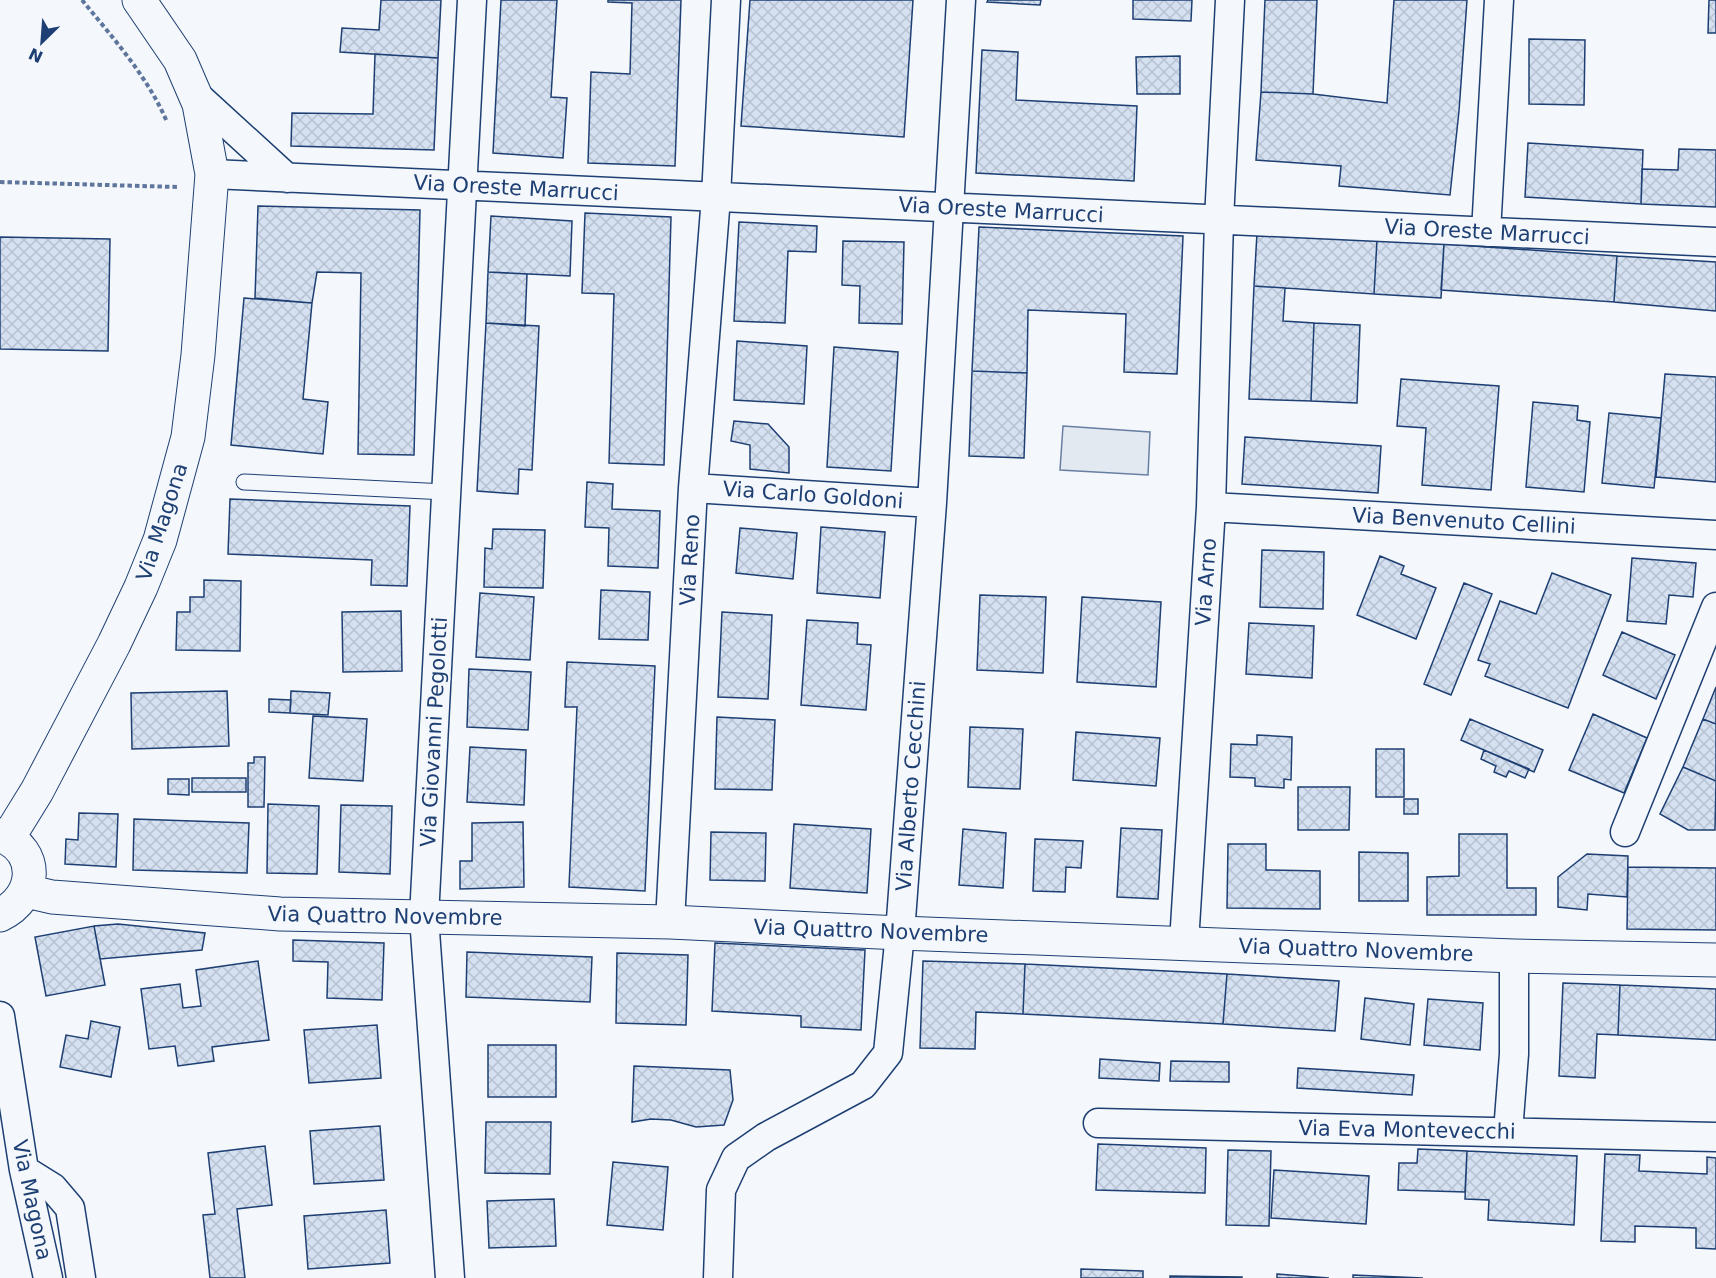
<svg xmlns="http://www.w3.org/2000/svg" width="1716" height="1278" font-family="'DejaVu Sans',sans-serif">
	<defs>
		<pattern id="building-cross-hatch" width="8" height="8" patternUnits="userSpaceOnUse" patternTransform="scale(1.5)"><rect width="8" height="8" fill="#d5e0f0"/><path d="M0 0l8 8M0 8l8-8" fill="none" stroke="#b6c1d1"/></pattern>
	</defs>
	<rect width="100%" height="100%" fill="#f4f7fb"/>
	<path fill="#e3e9f0" stroke="#687fa3" stroke-width="1.5" d="M1063,426L1150,432L1148,475L1060,470Z"/>
	<path fill="url(#building-cross-hatch)" stroke="#1d3f73" stroke-width="1.5" d="M381,0H441L438,58L340,52L342,28L379,30Z
		M501,0H557L551,97L567,98L563,158L493,153Z
		M608,0H681L675,166L588,163L591,72L630,74L632,3L608,2Z
		M750,0H913L904,137L741,126Z
		M988,0H1041L1040,5L987,2Z
		M1133,0H1192L1191,21L1133,19Z
		M1265,0H1317L1313,94L1261,92Z
		M1394,0H1467L1459,111L1450,195L1339,186L1341,166L1256,160L1261,92L1313,94L1387,103Z
		M1709,0H1716V33H1708Z
		M1529,39L1585,40L1584,105L1529,104Z
		M982,50L1018,52L1016,100L1137,106L1134,181L976,173Z
		M375,54L438,58L434,150L291,146L292,113L373,114Z
		M1180,56V94H1137L1136,57Z
		M1528,143L1643,150L1641,204L1525,197Z
		M1679,149L1716,150V207L1641,204L1642,169L1678,170Z
		M258,206L420,210L414,455L358,454L361,273L317,272L312,303L255,298Z
		M585,213L671,217L664,465L609,463L614,294L582,293Z
		M491,216L572,221L570,276L488,272Z
		M739,222L817,226L816,252L788,251L785,323L734,321Z
		M979,227L1183,236L1177,374L1124,372L1126,314L1028,310L1027,373L972,371Z
		M1257,233L1377,240L1374,294L1254,286Z
		M0,237L110,239L108,351L0,349Z
		M1377,240L1444,244L1441,298L1374,294Z
		M843,241L904,242L902,324L859,323L860,286L842,285Z
		M1444,244L1617,256L1614,302L1441,290Z
		M1617,256L1716,262V311L1614,302Z
		M488,272L527,274L525,326L486,323Z
		M1254,286L1285,288L1283,321L1314,323L1311,401L1249,399Z
		M244,298L312,303L303,399L328,402L323,454L231,445Z
		M486,323L539,326L532,470L519,469L518,494L477,491Z
		M1314,323L1360,325L1357,403L1311,401Z
		M737,341L807,346L804,404L734,400Z
		M834,347L898,352L891,471L827,467Z
		M972,371L1027,373L1024,458L969,456Z
		M1665,374L1716,377V482L1656,477Z
		M1401,379L1499,386L1491,490L1422,485L1426,428L1397,426Z
		M1533,402L1578,406L1577,420L1590,422L1584,492L1526,487Z
		M1609,413L1661,418L1654,488L1602,483Z
		M734,421L768,424L789,447V473L750,469V445L731,441Z
		M1245,437L1381,446L1378,493L1242,484Z
		M587,482L613,484L612,509L660,511L658,568L608,566L609,528L585,527Z
		M230,499L410,506L407,586L371,585L372,560L228,554Z
		M821,527L885,532L880,598L817,593Z
		M740,528L797,533L793,579L736,573Z
		M493,529L545,530L543,588L484,587L485,548L492,549Z
		M1262,550L1324,552L1323,609L1260,607Z
		M1380,556L1404,566L1401,574L1436,588L1416,639L1357,615Z
		M1632,558L1696,563L1693,597L1669,595L1666,624L1627,621Z
		M1552,573L1611,595L1568,708L1485,676L1490,664L1478,660L1500,601L1536,614Z
		M204,580L241,581L240,651L176,650L177,612H190V597H204Z
		M1464,583L1492,594L1451,695L1424,684Z
		M601,590L650,592L648,640L599,639Z
		M480,593L534,597L530,660L476,657Z
		M980,595L1046,597L1043,673L977,670Z
		M1082,597L1161,602L1156,687L1077,682Z
		M401,611L402,671L343,672L342,612Z
		M722,612L772,615L768,699L718,697Z
		M807,620L858,623L857,644L871,645L866,710L801,705Z
		M1249,623L1314,626L1312,678L1246,674Z
		M1622,632L1675,655L1656,699L1603,675Z
		M567,662L655,666L645,891L569,887L577,707H565Z
		M469,669L531,672L528,730L467,727Z
		M1716,687V724L1703,719Z
		M227,691L229,746L132,749L131,693Z
		M291,691L330,693L328,715L290,713Z
		M269,699L291,700L290,713L269,712Z
		M1593,714L1647,738L1624,793L1569,770Z
		M313,716L367,719L363,781L309,778Z
		M717,717L775,720L772,790L715,789Z
		M1470,719L1543,750L1534,772L1461,740Z
		M1703,719L1716,724V781L1683,767Z
		M970,727L1023,729L1020,789L968,787Z
		M1076,732L1160,738L1156,786L1073,780Z
		M1257,735L1292,737L1291,780L1284,779V788L1255,786V778L1230,777L1231,744L1257,745Z
		M470,747L526,750L524,805L467,802Z
		M1376,749H1404V797H1376Z
		M1484,750L1529,769L1525,778L1509,771L1506,777L1494,772L1496,766L1481,759Z
		M254,757H265L264,807H248V763H254Z
		M1683,767L1716,781L1715,830H1688L1660,814Z
		M192,778H246V792H192Z
		M168,779H189V795L168,794Z
		M1298,787H1350L1349,830H1298Z
		M1404,799H1418V814H1404Z
		M268,804L319,806L317,874L267,873Z
		M341,805L392,806L390,874L339,872Z
		M79,813L118,814L116,867L65,864L66,839L78,840Z
		M134,819L249,823L247,873L133,870Z
		M523,822L524,887L460,889V861H472V823Z
		M794,824L871,829L867,893L790,888Z
		M1121,828L1162,830L1158,899L1117,897Z
		M963,829L1006,833L1003,888L959,885Z
		M711,832L766,833L765,881L710,880Z
		M1459,834H1507V888H1536V915H1427V877L1459,876Z
		M1035,839L1083,841L1081,868L1066,867L1065,892L1033,891Z
		M1228,844H1266V870L1320,871V909L1227,908Z
		M1359,852L1408,853V901H1359Z
		M1587,854L1628,856L1627,897L1588,894L1587,910L1558,907V877Z
		M1628,867L1716,868V930L1627,929Z
		M118,924L205,933L202,950L100,959L94,926Z
		M94,926L105,985L46,996L35,937Z
		M293,940L384,943L382,1000L327,998L328,962L293,961Z
		M715,943L865,950L861,1030L801,1027V1016L712,1011Z
		M467,952L592,957L590,1002L466,997Z
		M617,953L688,955L686,1025L616,1023Z
		M258,961L269,1040L212,1047L214,1061L178,1066L175,1046L149,1049L141,989L180,984L183,1008L201,1006L196,970Z
		M923,961L1025,964L1023,1014L976,1012L975,1049L920,1048Z
		M1025,964L1227,974L1223,1024L1023,1014Z
		M1227,974L1339,981L1335,1031L1223,1024Z
		M1563,983L1620,985L1618,1035L1597,1034L1595,1078L1559,1076Z
		M1620,985L1716,989V1040L1618,1035Z
		M1365,998L1414,1004L1410,1045L1361,1039Z
		M1428,999L1483,1003L1480,1050L1424,1045Z
		M91,1021L120,1027L111,1077L60,1067L66,1035L88,1039Z
		M377,1025L381,1078L309,1083L304,1030Z
		M488,1045H556V1097H488Z
		M1100,1059L1160,1063L1159,1081L1099,1078Z
		M1171,1061L1229,1062V1082L1170,1081Z
		M634,1066L730,1070L733,1100L724,1125L696,1127L671,1120L651,1119L632,1122Z
		M1298,1068L1414,1075L1412,1095L1297,1088Z
		M486,1122H551L550,1174L485,1173Z
		M380,1126L384,1180L314,1184L310,1131Z
		M1098,1144L1206,1148L1205,1193L1096,1190Z
		M265,1146L272,1205L237,1209L245,1278H210L203,1215L215,1214L208,1153Z
		M1418,1149L1467,1151L1465,1192L1398,1190L1399,1163H1417Z
		M1228,1150L1271,1151L1269,1226L1226,1225Z
		M1467,1151L1577,1156L1574,1225L1488,1220L1489,1200L1465,1199Z
		M1605,1154L1640,1155L1639,1171L1707,1174V1157L1716,1158V1249L1696,1248V1228L1635,1226V1242L1601,1241Z
		M613,1162L668,1167L663,1230L607,1225Z
		M1274,1170L1369,1176L1366,1224L1271,1218Z
		M554,1199L556,1246L489,1248L487,1201Z
		M386,1210L390,1263L308,1269L304,1216Z
		M1081,1269L1143,1271V1278H1081Z
		M1277,1274L1329,1278H1277Z
		M1353,1275L1423,1278H1353Z
		M1170,1276L1242,1277V1278H1170Z"/>
	<g fill="none" stroke-linecap="round" stroke-linejoin="round">
		<defs>
			<path id="lane" d="M244,482L446,492"/>
			<path id="street" d="M194,93L287,178
				M212,174L1716,242
				M1486,232L1499,0
				M693,488L932,503
				M1211,507L1716,535
				M1625,832L1716,607
				M670,922L693,488L716,197L726,0
				M1184,943L1211,507L1219,220L1230,0
				M0,1016L24,1170L48,1278
				M1098,1123L1716,1137
				M1508,1132L1514,1054V956
				M24,1170L53,1188L70,1208L81,1278
				M450,1278L424,917L472,0
				M718,1278L721,1190L736,1158L766,1137L863,1085L888,1053L900,933L932,503L961,0"/>
			<path id="secondary" d="M0,835C41,851 37,897 0,915
				M8,838L37,791L114,644L141,587L160,540L188,437L198,355L212,174L199,104L180,60L139,0
				M26,891L52,897L280,914L670,922L900,933L1514,956L1716,960"/>
		</defs>
		<use href="#lane" stroke="#1d3f73" stroke-width="17"/>
		<use href="#street" stroke="#1d3f73" stroke-width="31"/>
		<use href="#secondary" stroke="#1d3f73" stroke-width="35"/>
		<path stroke="#5e769c" stroke-width="4" stroke-dasharray="4.5 3" stroke-linecap="butt" d="M82,0C113,38 148,77 167,122
			M0,182L177,187"/>
		<use href="#lane" stroke="#f4f7fb" stroke-width="15"/>
		<use href="#street" stroke="#f4f7fb" stroke-width="28"/>
		<use href="#secondary" stroke="#f4f7fb" stroke-width="33"/>
	</g>
	<g text-anchor="middle" dominant-baseline="central" stroke-width="4.5" stroke-linejoin="round" paint-order="stroke">
		<g font-size="21" fill="#1d3f73" stroke="#f4f7fb">
			<text transform="translate(516 188) rotate(3)">Via Oreste Marrucci</text>
			<text transform="translate(1001 210) rotate(3)">Via Oreste Marrucci</text>
			<text transform="translate(1487 232) rotate(3)">Via Oreste Marrucci</text>
			<text transform="translate(813 495) rotate(4)">Via Carlo Goldoni</text>
			<text transform="translate(1464 521) rotate(3)">Via Benvenuto Cellini</text>
			<text transform="translate(162 522) rotate(-72)">Via Magona</text>
			<text transform="translate(690 560) rotate(-87)">Via Reno</text>
			<text transform="translate(1206 582) rotate(-86)">Via Arno</text>
			<text transform="translate(434 732) rotate(-87)">Via Giovanni Pegolotti</text>
			<text transform="translate(911 786) rotate(-86)">Via Alberto Cecchini</text>
			<text transform="translate(385 916) rotate(1)">Via Quattro Novembre</text>
			<text transform="translate(871 931) rotate(2)">Via Quattro Novembre</text>
			<text transform="translate(1356 950) rotate(2)">Via Quattro Novembre</text>
			<text transform="translate(1407 1130) rotate(1)">Via Eva Montevecchi</text>
			<text transform="translate(32 1200) rotate(78)">Via Magona</text>
		</g>
	</g>
	<g transform="translate(42 42) rotate(205)" stroke="#f4f7fb" stroke-width="4.5" paint-order="stroke">
	<path d="M0-4.5L10 22L0 15L-10 22Z" fill="#1d3f73"/>
	<text y="-9" font-size="16" font-weight="bold" text-anchor="middle" fill="#1d3f73">N</text>
	</g>
</svg>
